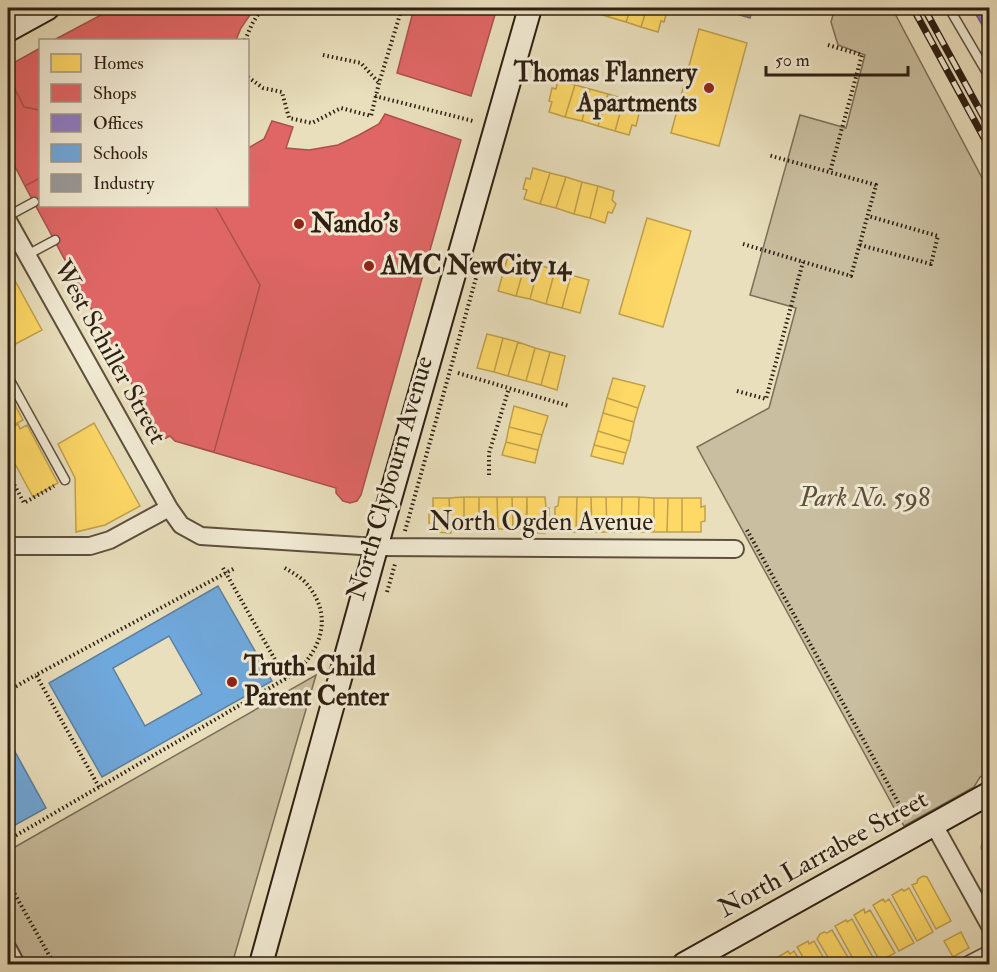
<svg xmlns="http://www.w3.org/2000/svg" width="997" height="972" font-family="'IM FELL Double Pica',serif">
	<rect width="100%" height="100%" fill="#e9dfbc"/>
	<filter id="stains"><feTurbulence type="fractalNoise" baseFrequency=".00333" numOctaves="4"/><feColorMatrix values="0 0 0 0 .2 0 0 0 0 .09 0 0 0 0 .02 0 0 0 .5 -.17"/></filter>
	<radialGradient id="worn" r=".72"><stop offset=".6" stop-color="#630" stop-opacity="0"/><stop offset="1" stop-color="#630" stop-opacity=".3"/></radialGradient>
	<path fill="#c9be9f" stroke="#7c6e58" stroke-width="1.5" d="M835,8H892L989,191V772L980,777L974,787L904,826L697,447L769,408L796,308L750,295L800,115L846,128L865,55L838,45L831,22Z
		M316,675L232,964H23L8,937V851Z"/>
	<path fill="#ffd966" stroke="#c0a14d" stroke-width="1.5" d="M151,8H162L216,25L218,40H92Z
		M597,8H612L609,17L596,13Z
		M612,8H631L626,22L609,17Z
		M631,8H647L641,27L626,22Z
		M647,8H664L668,9L664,22L661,21L658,32L641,27Z
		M699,29L747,43L719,146L671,133Z
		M40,70V99L30,96L28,85L36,73Z
		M558,80L575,85L565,117L549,112L552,102L549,101L552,88L556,89Z
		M575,85L590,89L582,121L565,117Z
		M590,89L608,94L598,126L582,121Z
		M608,94L624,99L615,131L598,126Z
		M624,99L639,103L636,113L639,114L636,126L632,125L629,135L615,131Z
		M533,168L550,173L540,204L524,199L527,190L523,189L526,178L530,179Z
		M550,173L566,177L556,208L540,204Z
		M566,177L582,182L574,214L556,208Z
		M582,182L598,186L590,218L574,214Z
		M598,186L614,191L612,200L616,204L612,213L608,212L605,223L590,218Z
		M647,218L691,231L663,327L619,314Z
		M508,256L526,261L516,296L498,291Z
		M526,261L539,265L530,299L516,296Z
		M539,265L555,270L546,304L530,299Z
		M8,268L42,330L8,348Z
		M555,270L571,275L562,308L546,304Z
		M571,275L589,280L580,313L562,308Z
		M487,334L503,338L494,372L477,368Z
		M503,338L518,342L508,376L494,372Z
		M518,342L535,348L526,381L508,376Z
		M535,348L550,352L541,385L526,381Z
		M550,352L565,356L557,390L541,385Z
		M613,378L645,386L638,408L607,398Z
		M8,392L23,420L8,428Z
		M607,398L638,408L634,422L603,413Z
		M514,406L548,416L542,435L509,427Z
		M603,413L634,422L630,441L598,431Z
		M94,423L140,506L105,525L76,532L75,478L58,444Z
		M18,424L20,429L27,425L58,483L33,497L8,451V436L10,435L8,430Z
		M509,427L542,435L538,450L506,442Z
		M598,431L630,441L626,453L594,445Z
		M506,442L538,450L535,463L502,455Z
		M594,445L626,453L623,464L591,456Z
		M464,497H479V529H464Z
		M464,497V529H451L449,498Z
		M479,497H497L498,529H479Z
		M497,497H512L513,529H498Z
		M512,497H527L526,529H513Z
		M527,497H545L546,508H549V523H545V533H527Z
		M559,497H577L576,532H559V523L555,522V507L558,506Z
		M577,497H591L592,532H576Z
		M591,497H606L607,532H592Z
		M606,497H622L621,532H607Z
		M622,497H639L638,532H621Z
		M639,497L654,498V532H638Z
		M433,498H449L451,533L433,532V524L429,523V509L433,508Z
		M654,498H668L667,532H654Z
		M668,498H682V532H667Z
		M682,498H701V507L705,506V521L701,522V532H682Z
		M988,840H990V863L981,848L982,844Z
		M923,876L927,877L951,921L936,929L912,885L917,883L918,879Z
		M909,888L933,932L917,941L892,895L902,889L904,891Z
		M883,899L885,902L889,899L914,943L899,951L873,905Z
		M864,909L865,913L870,910L895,953L880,961L854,915Z
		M852,919L876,963L874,964H856L835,926L846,920L847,922Z
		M832,930L852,964H832L817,939L820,934L824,932L827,933Z
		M961,932L969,948L953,957L944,941Z
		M808,941L809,944L814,941L827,964H807L797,947Z
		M788,951L790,954L794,951L802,964H782L778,957Z"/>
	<path fill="#e06666" stroke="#ab514d" stroke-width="1.5" d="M114,8H253L254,9L241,28L236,40H54Z
		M414,8H497L471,96L397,73Z
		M40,48V110L24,107L8,75V66Z
		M8,75L24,107L40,110V178L25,186L8,153Z
		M385,114L461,140L361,495L357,501L350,503L343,501L336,493V488L175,441L170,436L162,440L25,186L40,178V206H248V148L264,139L272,121L293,127L286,148L309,150L338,145L359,135L379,124Z
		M40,178V206H215L260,285L214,452L175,441L170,436L162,440L25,186Z"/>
	<path fill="#8e7cc3" stroke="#71608e" stroke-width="1.5" d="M972,8H990V38Z"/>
	<path fill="#6fa8dc" stroke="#5c7f9f" stroke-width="1.5" fill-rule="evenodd" d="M218,586L272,681L102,777L49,683ZM169,636L202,694L145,726L113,668Z
		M8,739L46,808L8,829Z"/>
	<path fill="#999" stroke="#797470" stroke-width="1.5" d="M716,8H753L750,18Z"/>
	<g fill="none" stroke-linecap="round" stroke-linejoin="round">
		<defs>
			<path id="lane" d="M949,8L990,78
				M8,216L34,202
				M27,255L55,240
				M8,377L65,480
				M961,964L990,949"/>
			<path id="street" d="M8,221L169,508L181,525L201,536L377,547L735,549
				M8,546H90L110,540L169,508
				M934,825L990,926
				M8,949L16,964"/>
			<path id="secondary" d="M8,30L48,8
				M261,964L381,530L530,8
				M684,964L990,793"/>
		</defs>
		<use href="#lane" stroke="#5d4f3c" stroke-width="11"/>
		<use href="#street" stroke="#5d4f3c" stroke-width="20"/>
		<use href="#secondary" stroke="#2e1f12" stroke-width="26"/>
		<path stroke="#2e1f12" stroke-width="4" stroke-dasharray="1.5 3" stroke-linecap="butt" d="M245,40L252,24L262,8
			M828,45L862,55L830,172
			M323,55L361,63L378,82
			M248,77L263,88L282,92L289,118L312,123L341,108L371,116L379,83L402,8
			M375,96L473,121
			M743,244L851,276L876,185L768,155
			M860,245L931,264L938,236L868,216
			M458,373L569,406
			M737,391L766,399L803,262
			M8,473L24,503L54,486
			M489,475V453L509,388
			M8,493L16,488
			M747,530L904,813
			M405,531L476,278
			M223,568L286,679
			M387,592L395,564
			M8,691L36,675
			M99,787L36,675L235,568
			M8,840L297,672C302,666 308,660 312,653C328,628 324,601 303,580C297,575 290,571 283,567
			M8,882L54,964"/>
		<use href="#lane" stroke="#f1ead3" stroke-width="8"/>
		<use href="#street" stroke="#f1ead3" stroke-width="16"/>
		<use href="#secondary" stroke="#f1ead3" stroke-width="22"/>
		<defs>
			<path id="rail" d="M913,8L990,149
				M924,8L990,129"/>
		</defs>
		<use href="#rail" stroke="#2e1f12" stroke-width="7"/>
		<use href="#rail" stroke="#f1ead3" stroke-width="4.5" stroke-dasharray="14" stroke-linecap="butt"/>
	</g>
	<g fill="#8f2418" stroke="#f1ead3" stroke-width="2">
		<circle cx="709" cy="88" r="6"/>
		<circle cx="299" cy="224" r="6"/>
		<circle cx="369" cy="266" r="6"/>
		<circle cx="232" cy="682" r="6"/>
	</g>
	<g text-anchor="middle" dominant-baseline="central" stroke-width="6" stroke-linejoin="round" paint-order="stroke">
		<g font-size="26" font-weight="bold" fill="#2e1f12" stroke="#f1ead3" text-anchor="start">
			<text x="697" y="73" text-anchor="end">Thomas Flannery<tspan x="697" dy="30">Apartments</tspan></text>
			<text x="311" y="224">Nando's</text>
			<text x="381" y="266">AMC NewCity 14</text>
			<text x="244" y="667">Truth-Child<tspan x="244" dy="30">Parent Center</tspan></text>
		</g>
		<g font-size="26" fill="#2e1f12" stroke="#f1ead3">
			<text transform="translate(110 352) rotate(61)">West Schiller Street</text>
			<text transform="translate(390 478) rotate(-74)">North Clybourn Avenue</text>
			<text x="541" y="522">North Ogden Avenue</text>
			<text transform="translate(823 854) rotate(-29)">North Larrabee Street</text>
		</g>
		<g font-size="26" font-style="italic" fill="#5c4f3c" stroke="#f1ead3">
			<text x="865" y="498">Park No. 598</text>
		</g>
	</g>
	<rect width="997" height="972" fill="none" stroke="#e9dfbc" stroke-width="30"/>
	<rect x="9" y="9" width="979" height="954" fill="none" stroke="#2e1f12" stroke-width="3"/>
	<rect x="15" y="15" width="967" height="942" fill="none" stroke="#2e1f12" stroke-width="1.5"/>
	<rect x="39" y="39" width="210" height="168" fill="#f1ead3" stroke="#a39986" stroke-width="1.5"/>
	<rect x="51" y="54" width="30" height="18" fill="#ffd966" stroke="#a39986" stroke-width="1.5"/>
	<text x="93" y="69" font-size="18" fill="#2e1f12">Homes</text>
	<rect x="51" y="84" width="30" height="18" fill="#e06666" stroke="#a39986" stroke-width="1.5"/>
	<text x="93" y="99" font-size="18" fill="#2e1f12">Shops</text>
	<rect x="51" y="114" width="30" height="18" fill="#8e7cc3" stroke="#a39986" stroke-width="1.5"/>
	<text x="93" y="129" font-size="18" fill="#2e1f12">Offices</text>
	<rect x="51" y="144" width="30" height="18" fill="#6fa8dc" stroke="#a39986" stroke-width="1.5"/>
	<text x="93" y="159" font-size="18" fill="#2e1f12">Schools</text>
	<rect x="51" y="174" width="30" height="18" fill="#999999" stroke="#a39986" stroke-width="1.5"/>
	<text x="93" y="189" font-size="18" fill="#2e1f12">Industry</text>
	<path d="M766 66v9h142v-9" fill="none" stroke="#2e1f12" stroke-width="3"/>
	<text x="775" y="66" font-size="18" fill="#2e1f12" stroke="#f1ead3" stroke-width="4.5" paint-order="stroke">50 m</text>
	<rect width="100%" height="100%" filter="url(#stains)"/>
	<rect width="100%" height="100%" fill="url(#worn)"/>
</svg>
